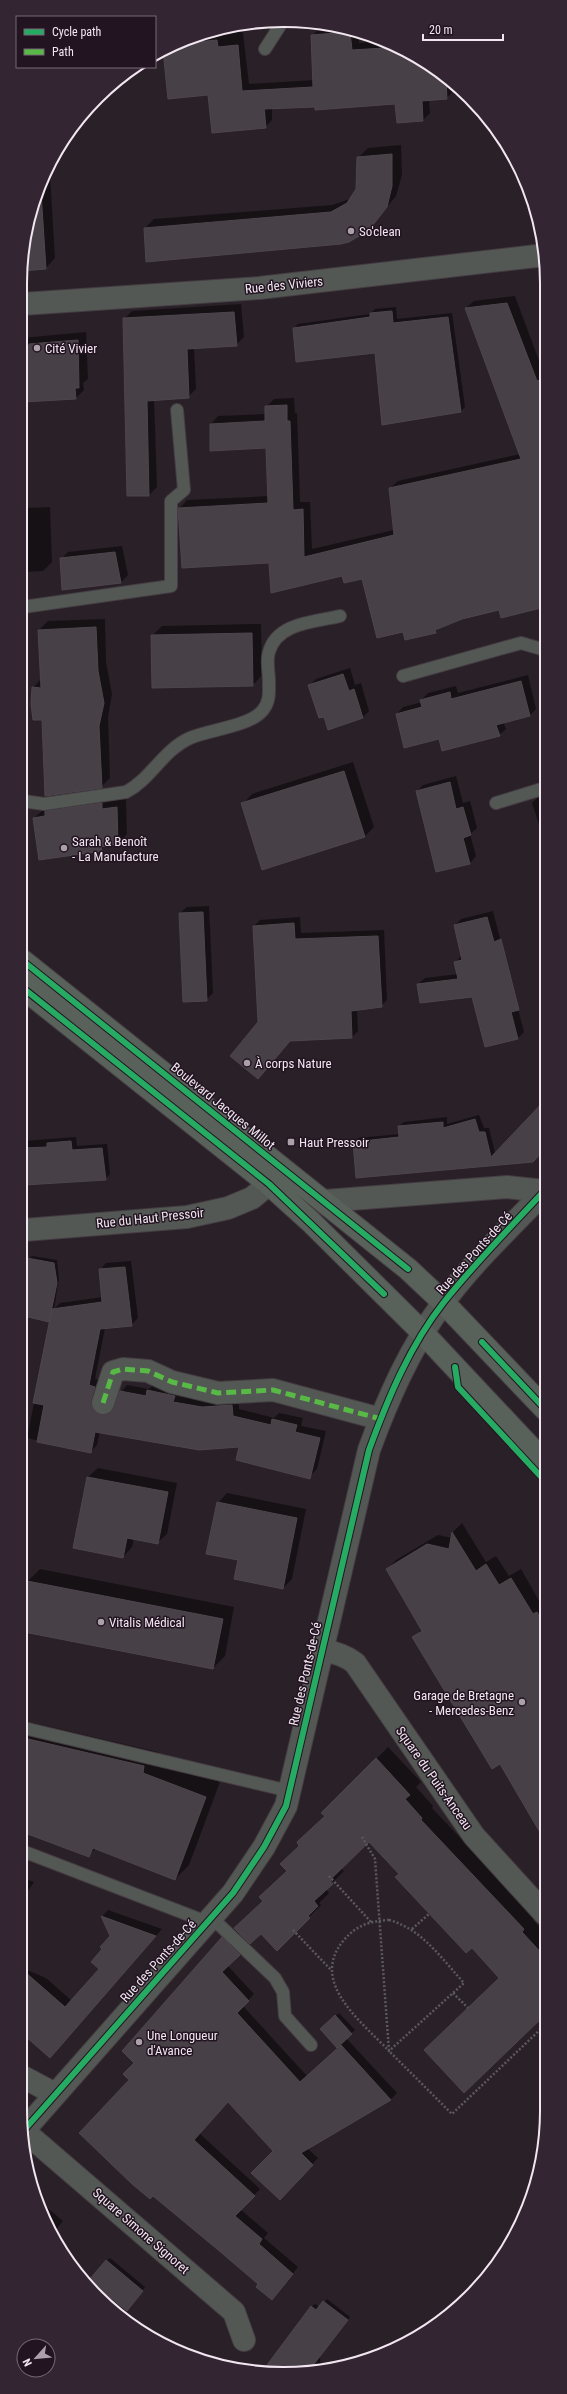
<svg xmlns="http://www.w3.org/2000/svg" width="567" height="2394" font-family="'Roboto Condensed',sans-serif">
	<rect width="100%" height="100%" fill="#2a2028"/>
	<path fill="#0007" fill-rule="evenodd" d="M242,25L249,84L314,80L312,36L320,28L334,27L359,35V43L381,41L400,47L454,86V90L447,98L429,99L430,113L423,120L396,103L316,106L272,108V120L265,127L209,94L169,98L164,49L216,29ZM265,104L266,122H264L263,105Z
		M401,145L402,175L396,196L368,230L145,228L154,219L332,205L350,199L357,189L358,158L368,148Z
		M50,175L55,258L46,268L22,249L34,199L44,176Z
		M515,296L545,377V599L461,618L440,627L435,632L404,631L363,578L270,562L180,508L187,500L269,496L267,447L211,450V424L218,416L266,414V407L274,399L294,398L295,413H297L300,502H310L312,549L394,530L390,488L398,481L520,454L466,308L474,301Z
		M241,304L244,337L236,345L194,348L196,389L188,397L154,399L157,487L149,495L124,319L132,311Z
		M396,307L397,319L452,313L465,407L461,411L383,424L375,352L294,328L298,324L370,314L375,309Z
		M86,332L88,379L83,383L84,390L76,398L23,401L22,338Z
		M50,507L52,562L43,571L23,572V508Z
		M122,546L128,575L121,582L63,589L61,559L68,552Z
		M105,619L106,662L112,694L108,717L110,778L101,787L43,718L33,688L41,679L39,630L48,621Z
		M261,624L262,675L253,685L152,636L162,626Z
		M350,668L355,685L361,683L369,711L362,718L324,716L310,685L316,679Z
		M528,675L536,709L530,715L503,722L506,729L499,735L439,738L397,714L403,707L422,702L421,700L428,693L456,686L458,693Z
		M353,762L374,827L365,836L263,869L243,804L252,794Z
		M456,776L463,803L470,801L477,828L470,834L476,856L470,863L417,791L423,785Z
		M545,795V843L532,803L537,798Z
		M126,798L127,834L118,843L106,845L101,850L34,818L44,809Z
		M209,906L213,993L206,1000L180,913L187,907Z
		M493,911L524,1032L518,1038L486,1046L473,996L418,984L425,978L458,974L456,962L462,955L455,925L461,919Z
		M300,917L301,933L384,930L387,1000L381,1006L357,1009L358,1031L352,1037L290,1040L258,1078L259,1022L254,926L260,920Z
		M545,1097V1148L533,1161L357,1177L354,1142L358,1138L400,1134L399,1126L404,1122L447,1117V1124L479,1115L484,1128H489L495,1153L542,1105L539,1102Z
		M76,1137L77,1146L107,1144L110,1174L105,1179L24,1184V1141Z
		M32,1256L57,1260L59,1279L54,1309L60,1303L103,1297L100,1270L106,1263L131,1261L138,1318L131,1325L105,1328L95,1379L101,1380L107,1409L114,1407L121,1392L127,1385L149,1389L154,1384L181,1389L179,1396L209,1401L238,1399L239,1409L274,1418L279,1413L303,1418L301,1426L326,1431L317,1469L310,1476L240,1446L100,1431L97,1445L90,1452L27,1438L51,1319L49,1321L24,1315V1282L28,1259Z
		M98,1468L177,1483L167,1534L157,1543L134,1538L132,1547L123,1557L74,1547L88,1477Z
		M227,1493L306,1509L292,1579L283,1588L239,1559L218,1503Z
		M462,1523L486,1562L496,1556L509,1576L521,1569L542,1606L545,1604V1821L501,1763L414,1637L422,1629L387,1569L396,1560L438,1535L452,1538L453,1532Z
		M40,1569L234,1607L225,1656L213,1668L24,1600L28,1581Z
		M34,1723L158,1752L157,1758L220,1782L189,1865L175,1879L96,1848L89,1855L25,1831L24,1733Z
		M388,1747L421,1782L416,1787L433,1806L432,1808L535,1917L533,1920L545,1933V2013L500,1977L369,1841L341,1868L344,1871L326,1889L329,1893L319,1903L321,1905L277,1949L264,1901L288,1871L300,1845L326,1816L323,1813Z
		M25,1879L34,1882L25,1895Z
		M108,1910L162,1929L50,2057L25,2034V1969L46,1978L72,2001L101,1969L103,1949L111,1936L102,1917Z
		M228,1932L245,1948L227,1965L254,1994L243,2006L307,2076L338,2048L321,2029L339,2013L355,2030L346,2038L397,2093L391,2099L307,2148L318,2158L286,2193L275,2151L229,2101L199,2133L260,2189L240,2209L268,2233L264,2238L298,2267L278,2292L260,2284L130,2080L135,2063Z
		M36,2198L63,2221L53,2233L40,2211Z
		M110,2258L145,2287L130,2306L106,2261Z
		M327,2299L350,2317L320,2356L321,2371L262,2373L311,2307L315,2304L320,2307Z
		M178,2345L190,2356L174,2349Z"/>
	<path fill="#474046" stroke="#4e464d" d="M350,32L352,50L400,47L446,80L447,99L422,101L423,121L397,123L395,104L315,110V107L264,109L266,128L212,133L208,95L168,99L163,50L176,44L217,40L218,47L238,45L242,91L313,87L311,35Z
		M392,154V186L387,207L369,230L349,242L341,244L146,262L144,228L331,212L347,203L356,189L357,157Z
		M37,192H41L46,269L22,271V249Z
		M507,303L537,381L545,378V607L501,618L499,610L462,619L435,630L436,633L405,640L403,632L377,638L362,579L344,583L342,576L271,593L269,563L182,568L178,508L268,503L266,448L210,451V424L265,421V406L287,405V421H290L293,510L303,509L304,557L394,535L389,488L521,459L465,308Z
		M392,311L393,323L448,317L461,412L382,425L375,353L296,362L293,328L370,317V313Z
		M234,312L237,346L187,349L189,398L147,401L149,496H127L123,318Z
		M78,340L79,388H75L76,399L23,402L22,346H29V344Z
		M115,552L121,583L62,590L60,558Z
		M96,627L98,671L104,703L99,726L102,788L45,796L42,720H33L31,704L32,687L41,688L38,630Z
		M252,633L253,686L152,688L151,635Z
		M343,674L349,691L354,689L363,718L328,730L324,717L319,718L308,685Z
		M521,681L530,716L496,725L500,736L442,751L439,739L404,748L396,714L422,707L420,700L450,692L451,699Z
		M344,771L365,837L262,870L241,803Z
		M450,782L456,809L463,807L471,835L463,838L470,864L436,872L416,791Z
		M102,803V809L117,807L118,844L101,847L102,851L39,860L33,818L45,816V811Z
		M203,912L207,1001L183,1002L179,913Z
		M487,917L494,942L501,939L519,1010L511,1012L518,1039L485,1047L472,997L420,1003L417,984L458,979L454,962L462,960L454,925Z
		M294,923L295,939L378,936L382,1007L351,1011L352,1038L290,1041L258,1079L230,1056L258,1022L253,926Z
		M545,1100V1149L533,1162L356,1178L353,1142L399,1137L398,1126L443,1122V1128L475,1119L479,1132H485L491,1157Z
		M71,1141L72,1150L102,1148L106,1180L24,1185V1148L47,1147V1143Z
		M27,1258L54,1263L57,1283L49,1322L24,1316V1277Z
		M125,1267L132,1326L100,1329L89,1385L95,1387L91,1400L94,1411L100,1415L111,1412L120,1391L146,1396L147,1390L175,1396L173,1402L202,1407L232,1405L233,1416L271,1425L272,1419L297,1425L295,1432L320,1438L310,1479L236,1460L239,1447L199,1450L95,1432L91,1453L37,1442L44,1405L33,1403L52,1309L102,1302L99,1269Z
		M87,1477L168,1492L158,1544L127,1538L123,1558L73,1548Z
		M217,1502L297,1518L283,1589L234,1579L238,1560L206,1554Z
		M452,1532L476,1571L486,1564L499,1585L511,1578L533,1614L537,1612L545,1625V1841L500,1764L492,1769L412,1637L422,1631L386,1569L427,1544L449,1549Z
		M27,1581L223,1619L213,1669L24,1632V1595Z
		M24,1738L144,1766L143,1773L206,1797L175,1880L93,1848L89,1857L25,1833Z
		M376,1758L410,1795L405,1799L422,1818L421,1820L524,1929L522,1932L545,1957V2015L464,2093L424,2050L499,1978L472,1948L466,1953L395,1877L399,1874L369,1842L330,1880L333,1884L314,1901L318,1906L308,1916L310,1918L277,1951L261,1934L250,1944L234,1928L263,1901L259,1897L287,1871L280,1864L299,1846L297,1842L325,1816L321,1813Z
		M101,1916L156,1936L50,2058L25,2036V1972L65,2007L99,1969L91,1962L102,1949L100,1947L110,1936Z
		M222,1937L240,1955L222,1972L249,2001L237,2013L300,2082L341,2045L391,2100L301,2153L313,2165L280,2200L251,2173L273,2151L228,2102L194,2140L255,2196L235,2216L262,2239L259,2244L293,2274L272,2300L256,2287L258,2284L217,2249L153,2196L150,2199L132,2184L79,2133L129,2080L123,2074L134,2063L122,2051Z
		M335,2015L352,2034L337,2048L320,2029Z
		M106,2260L143,2291L127,2311L89,2280Z
		M323,2301L348,2320L308,2372L261,2373L311,2306L316,2310Z"/>
	<g fill="none" stroke-linecap="round" stroke-linejoin="round">
		<defs>
			<path id="lane" d="M265,49L283,21
				M23,607L171,586V501L184,490L177,410
				M403,676L521,643L545,650
				M23,801L44,804L126,792C151,779 163,750 190,738C208,730 251,726 263,710C270,701 269,693 269,682C269,673 266,660 269,652C277,622 316,622 340,616
				M496,803L545,788
				M24,1728L289,1791
				M25,1852L207,1922
				M211,1917L275,1978L283,1992L285,2016L311,2045"/>
			<path id="street" d="M22,304L259,288L545,255
				M325,1201L507,1187L544,1191
				M24,1230L187,1217L228,1208L252,1198L269,1184
				M103,1403L113,1372L123,1369L148,1371L172,1382L218,1393L273,1390L381,1419
				M321,1650C334,1652 345,1655 355,1663L474,1836L545,1914
				M25,2078L55,2094
				M25,2129L233,1893L264,1847L286,1806L369,1450C388,1398 410,1348 443,1303C472,1263 511,1227 545,1191
				M25,2132L234,2312L244,2340"/>
			<path id="primary" d="M23,961L408,1269L443,1302L545,1409
				M23,988L269,1184L310,1221L423,1333L545,1463"/>
		</defs>
		<use href="#lane" stroke="#453d43" stroke-width="14"/>
		<use href="#street" stroke="#453d43" stroke-width="24"/>
		<use href="#primary" stroke="#453d43" stroke-width="24"/>
		<path stroke="#5a5a5a" stroke-width="2.5" stroke-dasharray="2 2" stroke-linecap="butt" d="M362,1837L375,1859L389,2051L452,2114L545,2025
			M329,1876L371,1922
			M389,1920C422,1929 442,1959 464,1983L389,2051C362,2022 308,1982 344,1940C356,1925 371,1921 389,1920Z
			M412,1929L429,1914
			M293,1930L332,1971
			M453,1993L468,2008"/>
		<use href="#lane" stroke="#535854" stroke-width="12"/>
		<use href="#street" stroke="#535854" stroke-width="22"/>
		<use href="#primary" stroke="#59615b" stroke-width="22"/>
		<path stroke="#58b947" stroke-width="5" stroke-dasharray="10 5" stroke-linecap="butt" d="M103,1403L113,1372L123,1369L148,1371L172,1382L218,1393L273,1390L381,1419"/>
		<defs>
			<path id="cycleway" d="M23,961L408,1269
				M23,988L269,1184L384,1294
				M482,1342L545,1409
				M455,1367L458,1387L545,1481
				M25,2129L233,1893L264,1847L286,1806L369,1450C388,1398 410,1345 444,1302C475,1263 510,1228 544,1191"/>
		</defs>
		<use href="#cycleway" stroke="#231422" stroke-width="8"/>
		<use href="#cycleway" stroke="#26ab63" stroke-width="6"/>
	</g>
	<g fill="#aca1ab" stroke="#231422" stroke-width="1.5">
		<circle cx="351" cy="231" r="4"/>
		<circle cx="37" cy="348" r="4"/>
		<circle cx="64" cy="848" r="4"/>
		<circle cx="247" cy="1063" r="4"/>
		<rect x="287" y="1138" width="8" height="8" rx="2"/>
		<circle cx="101" cy="1622" r="4"/>
		<circle cx="522" cy="1702" r="4"/>
		<circle cx="139" cy="2042" r="4"/>
	</g>
	<g text-anchor="middle" dominant-baseline="central" stroke-width="3" stroke-linejoin="round" paint-order="stroke">
		<g font-size="13" fill="#f2e7f1" stroke="#231422" text-anchor="start">
			<text x="359" y="231">So'clean</text>
			<text x="45" y="348">Cité Vivier</text>
			<text x="72" y="841">Sarah &amp; Benoît<tspan x="72" dy="15">- La Manufacture</tspan></text>
			<text x="255" y="1063">À corps Nature</text>
			<text x="299" y="1142">Haut Pressoir</text>
			<text x="109" y="1622">Vitalis Médical</text>
			<text x="514" y="1695" text-anchor="end">Garage de Bretagne<tspan x="514" dy="15">- Mercedes-Benz</tspan></text>
			<text x="147" y="2035">Une Longueur<tspan x="147" dy="15">d'Avance</tspan></text>
		</g>
		<g font-size="13" fill="#f2e7f1" stroke="#231422">
			<text transform="translate(284 285) rotate(-6)">Rue des Viviers</text>
			<text transform="translate(223 1106) rotate(39)">Boulevard Jacques Millot</text>
			<text transform="translate(150 1218) rotate(-6)">Rue du Haut Pressoir</text>
			<text transform="translate(474 1253) rotate(-48)">Rue des Ponts-de-Cé</text>
			<text transform="translate(305 1674) rotate(-77)">Rue des Ponts-de-Cé</text>
			<text transform="translate(434 1778) rotate(55)">Square du Puits-Anceau</text>
			<text transform="translate(158 1961) rotate(-48)">Rue des Ponts-de-Cé</text>
			<text transform="translate(141 2231) rotate(41)">Square Simone Signoret</text>
		</g>
	</g>
	<path d="M0 0H567V2394H0ZM283 27H284A256 256 0 0 1 540 283V2111A256 256 0 0 1 284 2367H283A256 256 0 0 1 27 2111V283A256 256 0 0 1 283 27Z" fill="#342533" fill-rule="evenodd"/>
	<path fill="none" stroke="#f2e7f1" stroke-width="2" d="M283 27H284A256 256 0 0 1 540 283V2111A256 256 0 0 1 284 2367H283A256 256 0 0 1 27 2111V283A256 256 0 0 1 283 27Z"/>
	<rect x="16" y="16" width="140" height="52" fill="#231422" stroke="#766875"/>
	<rect x="24" y="29" width="20" height="6" fill="#26ab63" stroke="#766875"/>
	<text x="52" y="36" font-size="12" fill="#f2e7f1">Cycle path</text>
	<rect x="24" y="49" width="20" height="6" fill="#58b947" stroke="#766875"/>
	<text x="52" y="56" font-size="12" fill="#f2e7f1">Path</text>
	<g transform="translate(36 2358) rotate(243)"><circle r="19" fill="#231422" stroke="#766875"/>
	<path d="M0-3L7 15L0 10L-7 15Z" fill="#aca1ab"/>
	<text y="-6" font-size="11" font-weight="bold" text-anchor="middle" fill="#f2e7f1">N</text>
	</g>
	<path d="M423 34v6h80v-6" fill="none" stroke="#f2e7f1" stroke-width="2"/>
	<text x="429" y="34" font-size="12" fill="#f2e7f1" stroke="#231422" stroke-width="3" paint-order="stroke">20 m</text>
</svg>
